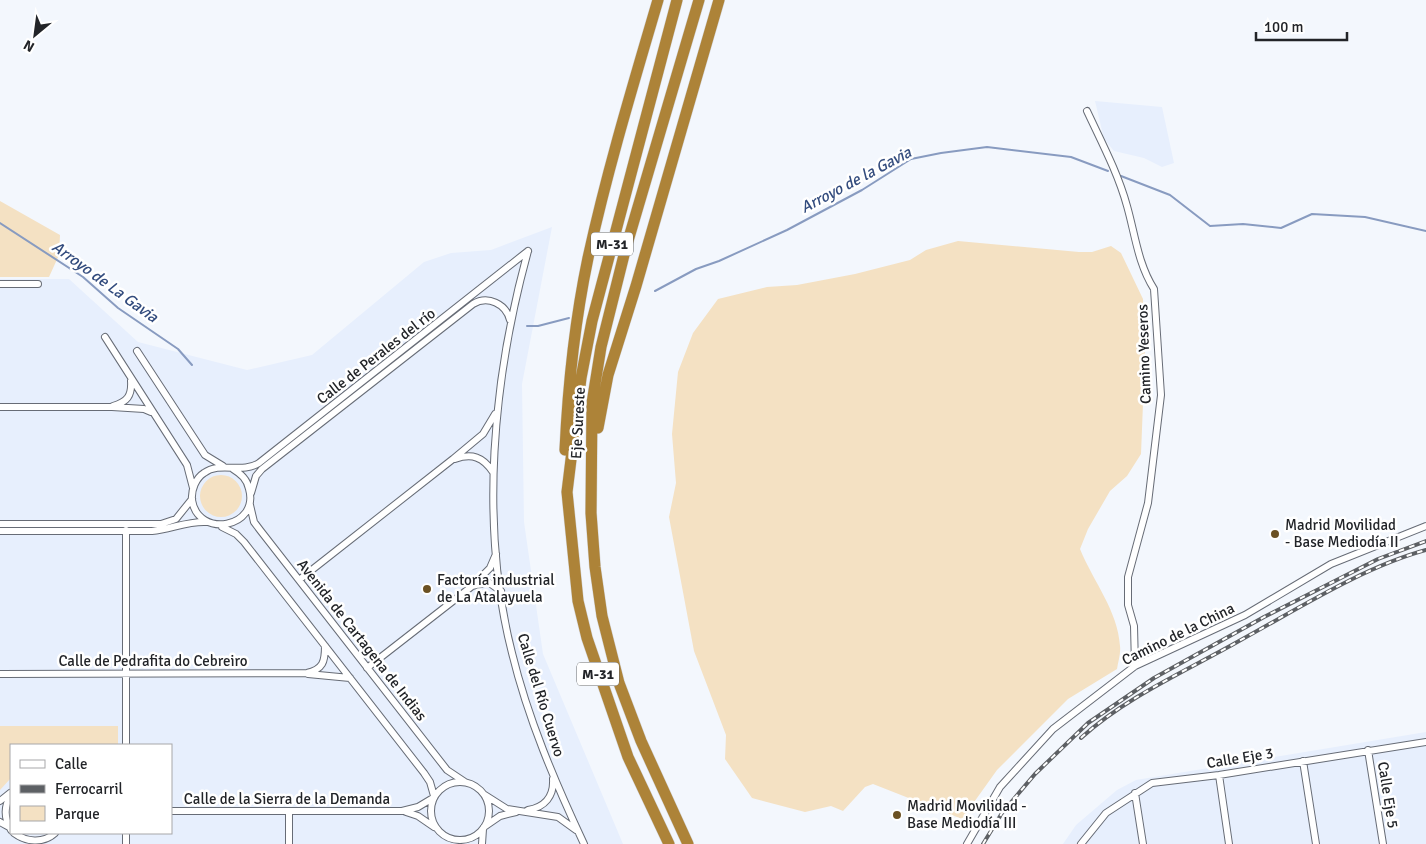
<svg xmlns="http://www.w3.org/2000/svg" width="1426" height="844" font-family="Signika,sans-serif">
	<rect width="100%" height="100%" fill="#f3f7fd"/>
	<path fill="#e7effd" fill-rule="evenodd" d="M1095,101L1162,107L1174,163L1162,167L1144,158L1114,151L1104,139Z
		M552,227L522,384L524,522L543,654L623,844H0V279H69L138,342L247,370L312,355L424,262L451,253L491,250ZM11,745H171V833H11Z
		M1426,732V844H1063L1076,825L1117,790L1136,780Z"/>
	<path fill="#f4e1c3" d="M0,201L60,235L59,255L49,277H0Z
		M958,241L1079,252H1092L1111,246L1121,253L1143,299L1145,353L1141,454L1127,476L1110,491L1088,529L1080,549C1093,581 1118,611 1120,646C1121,653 1118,662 1117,669L1068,699L997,770L962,819L873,784L865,787L843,811L831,806L805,812L752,798L725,759L726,735L694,651L669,517L676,483L672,434L678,372L693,333L718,299L767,287L797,285L855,274L910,260L926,250Z
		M200 496a21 21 0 1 1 42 0a21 21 0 1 1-42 0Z
		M0,726H118V745H11V778L0,790Z"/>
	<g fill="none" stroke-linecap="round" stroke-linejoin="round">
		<path stroke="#889bc0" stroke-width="2" d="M1121,176L1170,195L1210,226L1243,224L1281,228L1312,214L1365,217L1426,231
			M0,223L83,277L118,308L178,349L192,365
			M655,291L696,269L719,261L787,230L862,190L911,159L941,153L987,147L1071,157L1108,171
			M527,326H538L569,318"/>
		<defs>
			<path id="minor" d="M1087,111C1101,141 1118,173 1127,206C1135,234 1138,264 1154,289L1161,395L1148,503L1128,577V605L1134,626L1135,666
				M528,251C493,378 479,524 512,653C528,719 555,782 584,844
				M0,284H38
				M105,337L187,465L193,488
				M137,351L205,455L223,466
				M113,406C127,402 132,396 131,381
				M0,407H112L144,409L151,412
				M455,459C472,453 483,457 493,472
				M233,469C241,474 247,479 249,489C260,528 198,539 192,500C191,490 196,478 204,473C220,461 242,474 259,463L528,251
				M251,493L256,476L262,469L473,304C488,295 506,304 510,320
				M250,505L254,522L260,530L447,770L465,782
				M0,524H161L176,519L192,499
				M222,527L236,534L244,542L424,773L430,782L434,796
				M126,530V745
				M0,531H152C171,529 188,521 206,522
				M299,580L453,459L483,434L495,414
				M472,586L488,582L501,591
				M367,668L471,587L490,568L496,554
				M0,674L307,673C323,669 325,662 325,646
				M308,674L350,678
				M1368,750L1383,844
				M1303,761L1316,844
				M1219,775L1229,844
				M431 811a29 29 0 1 1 58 0a29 29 0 1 1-58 0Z
				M1135,793L1143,844
				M11,795C4,806 4,818 11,830
				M485,795L507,809L558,817L576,830
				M0,801L10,793
				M528,810C545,807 554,796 553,779
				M171,811H402L418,807L433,798
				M289,811V844
				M406,812L418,816L434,827
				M0,822L9,827
				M484,827L500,816L516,812
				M14,833C26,842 43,844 55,833
				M126,833V844
				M482,844L483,829
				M967,844L1000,787L1053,729L1135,666L1245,615L1331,564L1426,526
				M1081,844L1106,813L1152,783L1219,775L1426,742"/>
			<path id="motorway" d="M598,428L608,375L636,286L719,0
				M565,450C568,386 575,320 588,258C607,171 633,85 658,0
				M669,844L628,757L587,638L578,601L567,492L581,378L592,321L677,0
				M688,844L641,741L619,683L602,616L595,567L591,513L592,403L601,347L625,251L699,0"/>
		</defs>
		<use href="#minor" stroke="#676c76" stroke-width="8"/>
		<use href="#motorway" stroke="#d3d3d4" stroke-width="12"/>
		<use href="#minor" stroke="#fff" stroke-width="6"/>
		<use href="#motorway" stroke="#ad8338" stroke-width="11"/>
		<defs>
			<path id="rail" d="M1081,738C1126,697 1186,671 1239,641C1296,610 1363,567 1426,550
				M983,844L1002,813L1035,774L1088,723L1154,678L1264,617L1378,559L1426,541"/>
		</defs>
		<use href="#rail" stroke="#5d6064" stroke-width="4"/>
		<use href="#rail" stroke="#fff" stroke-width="2" stroke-dasharray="5.5" stroke-linecap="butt"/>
	</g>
	<g fill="#6b5123" stroke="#fff" stroke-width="2">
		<circle cx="1275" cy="534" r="5"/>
		<circle cx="427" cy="589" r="5"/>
		<circle cx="897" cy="815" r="5"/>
	</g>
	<g text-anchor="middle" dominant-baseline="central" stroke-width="5" stroke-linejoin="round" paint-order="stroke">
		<g fill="#fff" stroke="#646668" stroke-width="1">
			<rect x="591" y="232.5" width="42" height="23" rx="4"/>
			<rect x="577" y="662.5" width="42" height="23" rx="4"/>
		</g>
		<g font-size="14" font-weight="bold" fill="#222428">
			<text x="612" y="244">M-31</text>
			<text x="598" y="674">M-31</text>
		</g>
		<g font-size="15" fill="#222428" stroke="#fff">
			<text transform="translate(1144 354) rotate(-92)">Camino Yeseros</text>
			<text transform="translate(376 356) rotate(-38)">Calle de Perales del río</text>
			<text transform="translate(578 423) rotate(-87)">Eje Sureste</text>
			<text transform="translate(1178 634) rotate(-26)">Camino de la China</text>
			<text transform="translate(362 640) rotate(52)">Avenida de Cartagena de Indias</text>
			<text x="153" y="661">Calle de Pedrafita do Cebreiro</text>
			<text transform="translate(541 695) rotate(73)">Calle del Río Cuervo</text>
			<text transform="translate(1240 758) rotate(-9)">Calle Eje 3</text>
			<text transform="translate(1388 795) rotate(81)">Calle Eje 5</text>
			<text x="287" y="799">Calle de la Sierra de la Demanda</text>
		</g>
		<g font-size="15" fill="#222428" stroke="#fff" text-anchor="start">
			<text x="1285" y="525">Madrid Movilidad<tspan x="1285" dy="17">- Base Mediodía II</tspan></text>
			<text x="437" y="580">Factoría industrial<tspan x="437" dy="17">de La Atalayuela</tspan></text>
			<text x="907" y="806">Madrid Movilidad -<tspan x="907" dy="17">Base Mediodía III</tspan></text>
		</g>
		<g font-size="16" font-style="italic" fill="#334c7e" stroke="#fff">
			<text transform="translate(856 180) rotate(-28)">Arroyo de la Gavia</text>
			<text transform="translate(105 282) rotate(36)">Arroyo de La Gavia</text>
		</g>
	</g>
	<rect x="10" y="744" width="162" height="90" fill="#ffffff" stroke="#a7a7a9"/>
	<rect x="20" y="760" width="25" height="8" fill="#ffffff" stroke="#a7a7a9"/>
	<text x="55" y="769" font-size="15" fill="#222428">Calle</text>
	<rect x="20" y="785" width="25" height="8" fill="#5d6064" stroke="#a7a7a9"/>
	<text x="55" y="794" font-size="15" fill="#222428">Ferrocarril</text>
	<rect x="20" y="806" width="25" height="15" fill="#f4e1c3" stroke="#a7a7a9"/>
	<text x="55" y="819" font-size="15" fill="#222428">Parque</text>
	<g transform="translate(35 35) rotate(209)" stroke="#ffffff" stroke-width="4" paint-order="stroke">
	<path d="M0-4L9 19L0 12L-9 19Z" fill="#222428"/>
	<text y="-8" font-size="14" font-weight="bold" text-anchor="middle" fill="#222428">N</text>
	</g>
	<path d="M1256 32v8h91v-8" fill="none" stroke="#222428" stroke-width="2.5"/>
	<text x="1264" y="32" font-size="15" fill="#222428" stroke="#ffffff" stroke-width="4" paint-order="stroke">100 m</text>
</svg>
